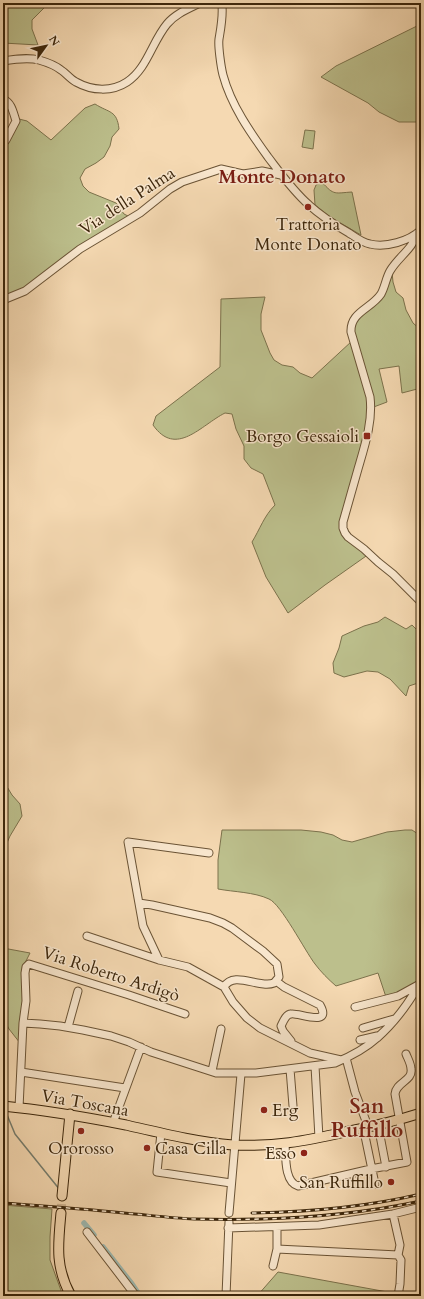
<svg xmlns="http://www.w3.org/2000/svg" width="424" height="1299" font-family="Cardo,serif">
	<rect width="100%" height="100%" fill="#f5d9b2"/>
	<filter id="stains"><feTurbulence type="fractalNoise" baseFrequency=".005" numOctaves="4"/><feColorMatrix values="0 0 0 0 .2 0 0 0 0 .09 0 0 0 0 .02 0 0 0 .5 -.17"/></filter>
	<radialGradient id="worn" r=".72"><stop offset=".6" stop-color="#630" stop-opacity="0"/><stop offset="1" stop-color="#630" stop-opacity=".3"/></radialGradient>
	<path fill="#bcbf8c" stroke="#7c724c" d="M3,3H45V7L32,20V29L38,45L3,43Z
		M421,24V122H399L379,112L368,103L321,77L336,66Z
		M95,104C109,113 117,110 119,129L112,137L110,146L104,157L96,163L85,169L80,178L83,186L89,192L116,203L124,214L132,218L27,288L3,298V141L19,119L27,121L51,140L85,108Z
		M305,130L315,131L313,149L302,147Z
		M322,182C334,196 335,193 352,192L361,235L330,217L315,205L314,190L316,185Z
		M392,272L393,282L396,292L403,298L406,310L413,323L421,330V388L402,393L399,366L379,369L387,402L371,408L351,332L354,319L374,302Z
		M265,297L261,314V330L270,353L274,360L282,365L293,367L300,373L312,378L352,341L369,403L368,429L346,518C344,541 353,541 369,554L325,585L288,613L266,577L252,542C260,529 264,516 275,505L263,474L251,468L244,459V446L236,429L232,414L225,413C201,425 176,458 153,425L156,416L220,367L221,299Z
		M385,617L406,629L412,625L417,630L421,627V682L409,686L406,696L390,679L378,672L367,671L344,677L334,673L333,663L339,648L342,636L364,626L378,622Z
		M3,780L12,795L20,804L22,816L10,836L3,852Z
		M222,830H301L321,832L333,835L342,840L352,842L387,832L405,830H412L421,836V982L386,997L378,973L336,986C328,979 321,972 315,964C305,951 281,904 269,899C254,892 234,892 218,889V860Z
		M3,948L30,953L25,963L24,977L20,1043L9,1029L3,1018Z
		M3,1205L52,1209L50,1237V1260L63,1296H3Z
		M278,1272L393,1293V1296H257Z"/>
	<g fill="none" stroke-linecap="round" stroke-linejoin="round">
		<path stroke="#767e6f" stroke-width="1.5" d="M5,1110L15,1134L60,1190
			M405,1292L421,1296"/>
		<path stroke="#9db9b1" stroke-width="5.5" d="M84,1223L94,1235
			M103,1247L132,1284L140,1296"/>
		<path stroke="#d0b591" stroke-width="9" stroke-dasharray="9 4.5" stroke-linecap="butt" d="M61,1213L62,1196"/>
		<defs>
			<path id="minor" d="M219,3L222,6C223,17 221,27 219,39C218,46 221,67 223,75C231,105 250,132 268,157C281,174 293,191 309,205C321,216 335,225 349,233C355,237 363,243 370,244C386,248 409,241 421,230
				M3,61C15,59 28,57 39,60C46,62 56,66 61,70C66,73 70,79 76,82C92,91 112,92 127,82C147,69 152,42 167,24C175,14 188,9 200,3
				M3,99C12,103 13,112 16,121L6,140L3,143
				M417,233C413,249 398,257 390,271C386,278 385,287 381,294C371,309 350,312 351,332L370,397C373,421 365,445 358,469C353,487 348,504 343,522V528L345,533L348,537L364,549L378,562L393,574L421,602
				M3,300L25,291L80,249L140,213L170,189L182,182L221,169L243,174L262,171L281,175
				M139,903L152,905L210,918L223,923L232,928L263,951L277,964L279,977L274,983C259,989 234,970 224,987
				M87,936L159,960L188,967L224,987L233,1002L247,1018L260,1028L310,1053L341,1060
				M159,960L143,926L128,842L209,853
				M276,981L284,987L320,1005C333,1028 297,1012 291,1014C286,1014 283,1022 281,1026L283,1031L291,1041L290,1043
				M355,1007L398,996L418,985
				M23,1023L40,1024L60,1026L83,1030L111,1036L129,1042L151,1052L216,1073H256L335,1063C349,1057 365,1049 377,1038C393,1024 408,1004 419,985
				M68,1027L78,991
				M363,1028L394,1019
				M360,1040L377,1036
				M346,1058L355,1092L366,1121L365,1136L375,1184
				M315,1066L319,1138
				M290,1069L293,1106
				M212,1071L221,1029
				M21,1072L125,1088
				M19,1108L23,1023L26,1001L25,973L26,967L29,964L129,995L185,1014
				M113,1123L141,1047
				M378,1125L386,1167
				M161,1133L157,1172L231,1183
				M285,1144C286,1156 284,1182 298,1186L371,1169L407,1162L395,1094C396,1082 413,1081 411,1069C411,1064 408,1059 406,1054
				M229,1213L241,1074
				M393,1214L400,1245L398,1255L401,1260L400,1284L398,1296
				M277,1227V1249L398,1255
				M228,1228L319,1225L393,1214L421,1207
				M87,1232L136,1296
				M273,1266L277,1249
				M226,1296L229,1222"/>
			<path id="major" d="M3,1106C44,1110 85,1117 126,1125C161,1133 197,1142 233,1145C274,1147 305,1141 345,1132C370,1127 396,1121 421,1113
				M62,1196L70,1114
				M61,1213C58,1245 55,1267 71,1296"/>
		</defs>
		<use href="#minor" stroke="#6a5335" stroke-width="9"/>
		<use href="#major" stroke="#3c260b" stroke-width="11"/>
		<use href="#minor" stroke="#f8e6cd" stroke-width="7"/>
		<use href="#major" stroke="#f5d9b2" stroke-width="9"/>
		<defs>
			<path id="rail" d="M3,1203C43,1206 84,1209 124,1213C148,1215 171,1218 194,1219C271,1221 346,1217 421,1201
				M252,1213C309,1212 366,1207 421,1194"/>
		</defs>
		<use href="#rail" stroke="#3c260b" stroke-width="3"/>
		<use href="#rail" stroke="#f8e6cd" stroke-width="1.5" stroke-dasharray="4.5" stroke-linecap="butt"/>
	</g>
	<g fill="#8f2418" stroke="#f8e6cd" stroke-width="1.5">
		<circle cx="308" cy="207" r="4"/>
		<rect x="363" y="432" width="8" height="8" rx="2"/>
		<circle cx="264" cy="1110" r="4"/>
		<circle cx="81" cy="1131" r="4"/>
		<circle cx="147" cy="1148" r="4"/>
		<circle cx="304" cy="1153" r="4"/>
		<circle cx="391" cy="1182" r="4"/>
	</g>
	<g text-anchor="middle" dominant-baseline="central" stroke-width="3" stroke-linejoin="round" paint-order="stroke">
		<g font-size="17" fill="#3c260b" stroke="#f8e6cd">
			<text transform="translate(127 201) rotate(-33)">Via della Palma</text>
			<text transform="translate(111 974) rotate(18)">Via Roberto Ardigò</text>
			<text transform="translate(85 1103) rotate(10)">Via Toscana</text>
		</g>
		<g font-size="17" fill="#3c260b" stroke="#f8e6cd" text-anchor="end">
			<text x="308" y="224" text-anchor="middle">Trattoria<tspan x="308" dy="20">Monte Donato</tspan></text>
			<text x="359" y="436">Borgo Gessaioli</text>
			<text x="272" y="1110" text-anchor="start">Erg</text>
			<text x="81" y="1148" text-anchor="middle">Ororosso</text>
			<text x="155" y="1148" text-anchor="start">Casa Cilla</text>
			<text x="296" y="1153">Esso</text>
			<text x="383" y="1182">San Ruffillo</text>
		</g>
		<g font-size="19" font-weight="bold" fill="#7a1f14" stroke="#f8e6cd">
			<text x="282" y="177">Monte Donato</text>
		</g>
		<g font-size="21" font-weight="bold" fill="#7a1f14" stroke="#f8e6cd">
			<text x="367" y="1106">San<tspan x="367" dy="24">Ruffillo</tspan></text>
		</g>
	</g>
	<rect width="424" height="1299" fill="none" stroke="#f5d9b2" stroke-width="16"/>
	<rect x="4" y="4" width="416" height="1291" fill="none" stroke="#3c260b" stroke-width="2"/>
	<rect x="8" y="8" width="408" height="1283" fill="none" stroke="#3c260b"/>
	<g transform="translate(46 46) rotate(57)" stroke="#f8e6cd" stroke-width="3" paint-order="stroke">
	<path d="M0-3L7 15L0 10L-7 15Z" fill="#3c260b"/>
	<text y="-6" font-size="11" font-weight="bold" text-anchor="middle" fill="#3c260b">N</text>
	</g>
	<rect width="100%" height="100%" filter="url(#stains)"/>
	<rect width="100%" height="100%" fill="url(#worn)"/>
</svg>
